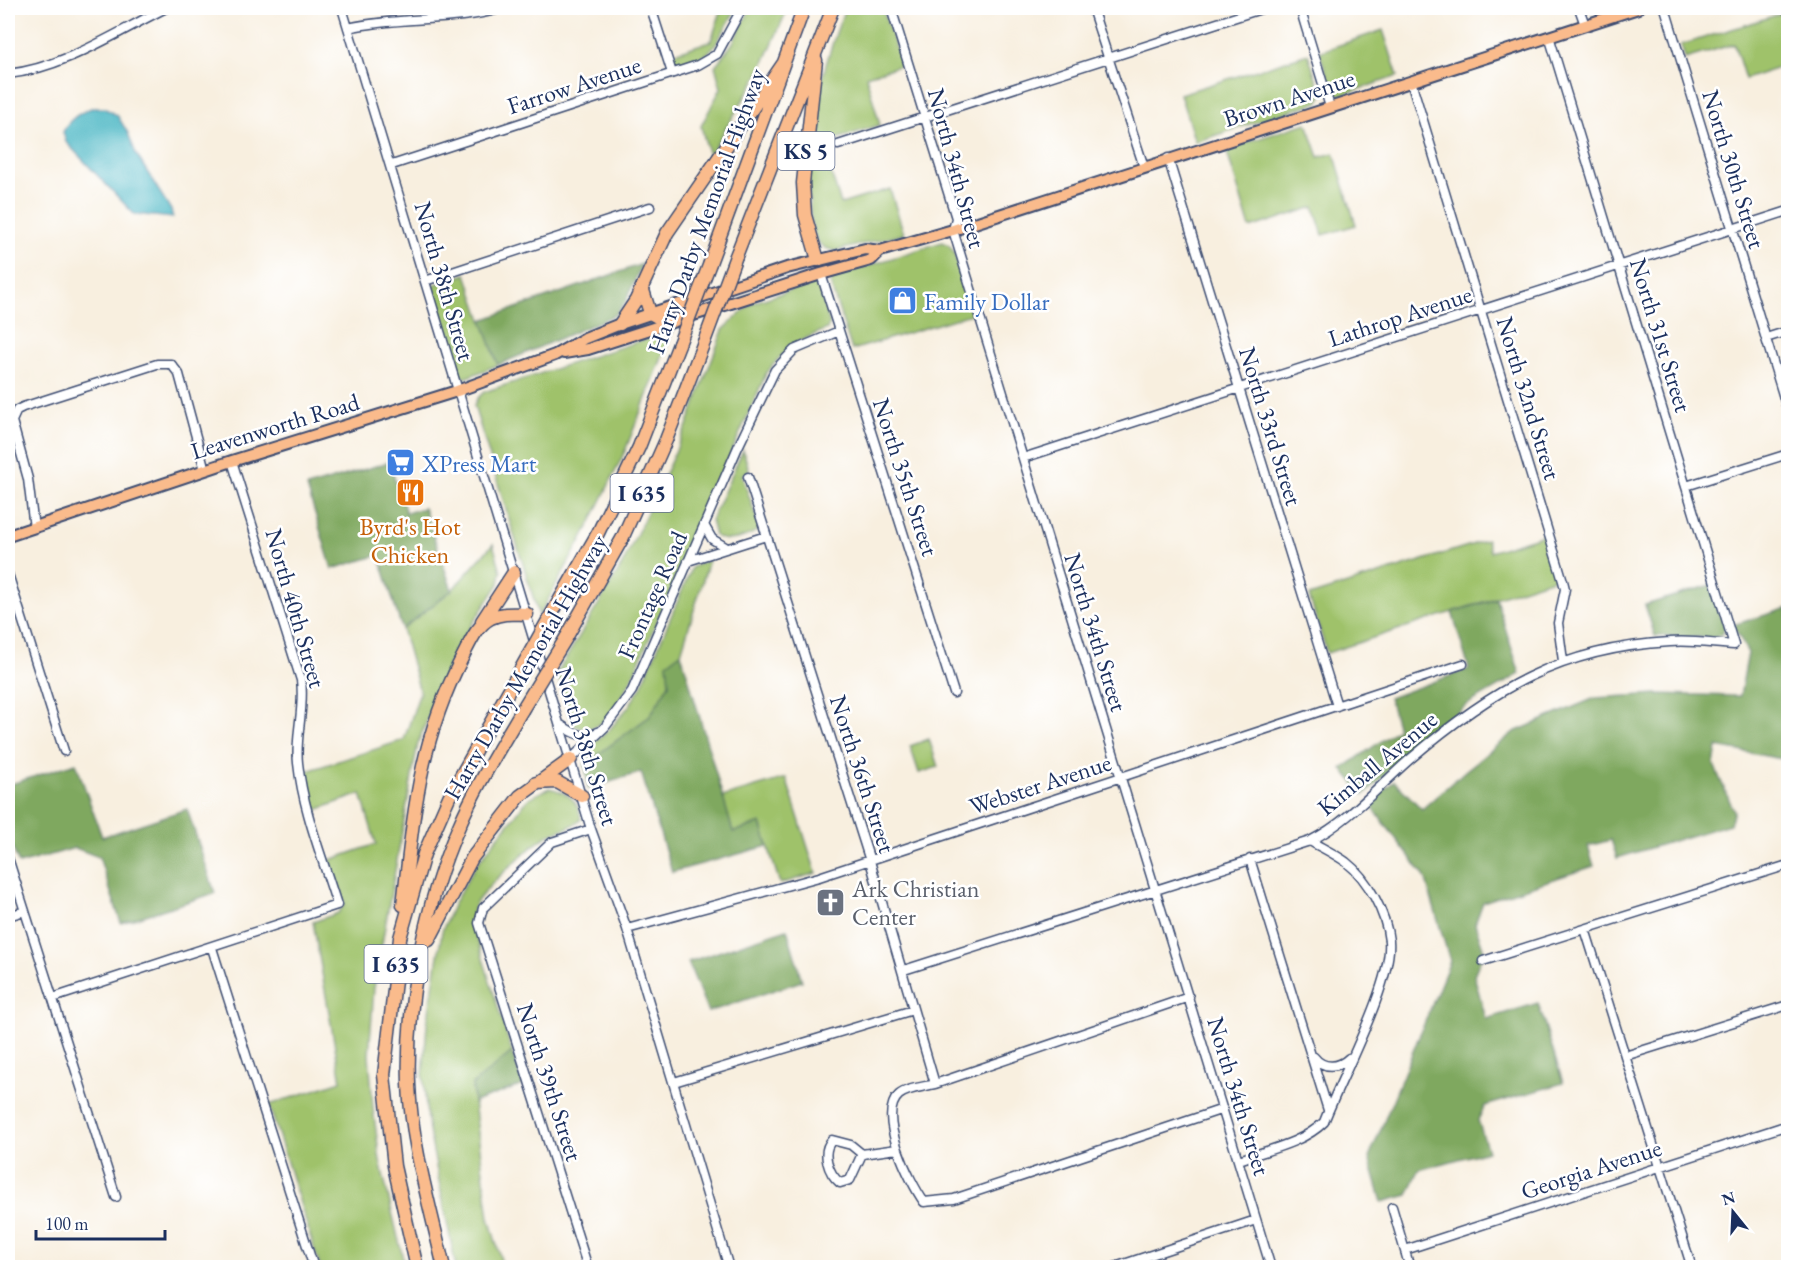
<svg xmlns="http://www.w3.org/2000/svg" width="1796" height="1275" font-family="'EB Garamond',serif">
	<rect width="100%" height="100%" fill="#fff"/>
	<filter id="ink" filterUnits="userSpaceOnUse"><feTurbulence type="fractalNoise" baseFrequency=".0167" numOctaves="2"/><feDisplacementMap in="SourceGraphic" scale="12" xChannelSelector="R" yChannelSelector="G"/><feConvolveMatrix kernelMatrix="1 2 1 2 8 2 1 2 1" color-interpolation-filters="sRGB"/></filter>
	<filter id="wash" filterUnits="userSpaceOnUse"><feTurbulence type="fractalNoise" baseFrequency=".008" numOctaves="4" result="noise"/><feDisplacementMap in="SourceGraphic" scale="24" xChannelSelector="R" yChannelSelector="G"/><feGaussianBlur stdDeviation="1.35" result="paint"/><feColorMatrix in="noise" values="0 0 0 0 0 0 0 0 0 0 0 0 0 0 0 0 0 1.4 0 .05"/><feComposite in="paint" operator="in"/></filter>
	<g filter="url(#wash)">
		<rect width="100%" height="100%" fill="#f8efdf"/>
		<path fill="#9fc26b" stroke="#5d7864" stroke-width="1.5" d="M722,8H737L716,44L707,54L687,64L674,61L671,54L711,41Z
			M751,8H788L759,74L709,156L701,126L721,88L715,66L732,44Z
			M845,8H882L902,65L866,76L880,125L833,140L834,150L825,154L841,204L890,189L904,234L835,251C828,249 824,249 819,243C801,221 812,120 819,92C825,63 835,35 845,8Z
			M1783,13L1788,32V65L1745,79L1734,44L1685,59L1681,45Z
			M1383,30L1398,76L1342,95L1334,94L1319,52Z
			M1308,54L1322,96L1318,102L1195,142L1180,94Z
			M1307,123L1319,157L1334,153L1356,225L1323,235L1314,207L1250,228L1226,149Z
			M942,242L949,245L954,252L971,314L852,350L830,283L833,277Z
			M466,274L498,365L465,378L459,375L433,285Z
			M812,283L818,285L830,324L827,329C797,341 785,348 766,374L632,678C620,699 602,741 573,725L557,673L622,565L653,500L686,428L723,330L752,303Z
			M673,330L625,451L591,522L539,616L474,406L477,399L484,392Z
			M743,450L749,470L742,475L759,526L758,530C746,538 727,544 715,536L711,520Z
			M1544,535L1556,578L1327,653L1309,596L1487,540L1490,552Z
			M493,544L501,571L499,584L455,650L418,743L374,988L369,1055L373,1107L380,1161L405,1267H320L269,1105L341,1081L313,922L338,913L345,904L330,860L376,844L361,794L316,810L307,771L404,740L420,692L402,629L452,590Z
			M709,560L681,653L668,663L669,684L650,716L585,764L590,747L610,729L629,706L641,687L692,567Z
			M929,739L938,767L919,773L910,746Z
			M786,778L816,873L780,884L761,824L733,832L722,797Z
			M549,788C567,792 579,800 581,819C573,828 561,829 551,834C534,842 489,885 478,900C472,908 472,914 472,923L512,1052L472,1086L489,1218L503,1267L456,1268L428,1126L423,1076L427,1024L442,931L454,903L476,865L529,798Z"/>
		<path fill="#7fa85f" stroke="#4d6c5e" stroke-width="1.5" d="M642,264L625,303L615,315L498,365L482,320Z
			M389,462L406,513L424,508L452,590L402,629L379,555L332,569L307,487Z
			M1711,585L1725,628L1722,635L1712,638L1655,636L1645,605Z
			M1496,599L1520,674L1468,704L1417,744L1364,795L1342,769L1398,729L1389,698L1469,669L1452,612Z
			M1788,608V760L1717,747L1714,765L1734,811L1730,824L1617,858L1611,840L1588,846L1594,866L1483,902L1475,924L1484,951L1474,975L1486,1019L1538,1003L1563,1083L1485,1106L1478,1120L1488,1151L1419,1170L1408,1195L1382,1202L1369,1158L1450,961L1425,877L1369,803L1394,781L1422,809L1465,771L1514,732L1595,698L1657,694L1740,696L1748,653L1733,625Z
			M681,653L733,832L761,823L768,846L672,872L641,772L588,789L585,764L650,716L669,684L667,663Z
			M76,763L102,837L187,809L215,893L121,923L99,857L75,848L19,864L8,836V785Z
			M787,929L802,981L708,1012L688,962Z
			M512,1052L523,1085L474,1102L472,1085Z"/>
		<path fill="#47b5c3" stroke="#317290" stroke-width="1.5" d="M91,108H104L117,115L128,133L136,154L171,210L173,218L134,214L66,142L63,132C69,119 78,114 91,108Z"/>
	</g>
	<g filter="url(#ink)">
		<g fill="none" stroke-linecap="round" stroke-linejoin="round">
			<defs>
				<path id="minor" d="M342,8L591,829L627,929L729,1268
					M651,8L672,73
					M891,8L956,218L953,230L1271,1268
					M1092,8L1144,167
					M1300,8L1330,107
					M1579,8L1585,25
					M1665,8L1788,411
					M1787,8L1788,12
					M449,17L450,8
					M348,28C399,16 453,23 503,8
					M8,74C64,68 117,32 166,8
					M1411,81L1563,581L1565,589L1558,623L1563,661
					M838,145L1264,8
					M1168,158L1337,706
					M392,165L698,65L717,54L742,8
					M821,274L954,693
					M425,281L650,207
					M1766,338L1788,331
					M1023,458L1788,211
					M748,477L870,861L935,1084
					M1686,486L1788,454
					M704,525L712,539L727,548
					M34,528L28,479L12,421L17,410L23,407L157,364H171L179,374L205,470
					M688,561L766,536
					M8,574L64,751
					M561,725C573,733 584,740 598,732
					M571,759L605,727L632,691L738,447L775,370L794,350L839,331
					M8,858L116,1197
					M1250,859L1328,1110
					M8,916L25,911
					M627,929L819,877L1463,664
					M1585,929L1692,1268
					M212,948L314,1268
					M1483,961L1788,865
					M904,970L1310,841C1348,822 1377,788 1409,760C1491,690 1560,648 1670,642C1691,640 1713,644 1734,645L1549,36
					M1189,997L935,1084C924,1087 907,1088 899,1095C876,1115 910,1182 924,1202L954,1199L1223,1109
					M53,998L337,905C323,859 303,811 298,763C295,735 305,709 301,680L232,461
					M1625,1056L1788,1005
					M1314,1057C1323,1069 1339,1068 1349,1058
					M674,1082L913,1010
					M832,1140L851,1145L862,1154L850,1180L840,1183C828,1173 821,1152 832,1140Z
					M862,1154L897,1149
					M1239,1160C1267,1150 1303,1143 1324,1122C1340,1080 1393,982 1389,941C1386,913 1368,879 1346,862C1335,854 1322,848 1310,841
					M1392,1207L1410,1268
					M1405,1250L1788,1125
					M588,1268L479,923L483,908L552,842L591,829
					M1112,1268L1256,1220"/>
				<path id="major" d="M564,353L588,349L821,274L871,260L880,251
					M8,536L232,461L457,391L555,355L585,338L620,324L787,268L865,249L880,251L953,230L1638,8"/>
				<path id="highway" d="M816,60L803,183L805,215L818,260
					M736,256L833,8
					M710,263L804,8
					M642,287L650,313L668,323
					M620,324L636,300L667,233L783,64
					M555,608L598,533L639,447L679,344
					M482,621L514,572
					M566,638L622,539L666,440L704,342
					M536,783L557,782L582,796
					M403,905C414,812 419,742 462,658C470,643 476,626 491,618C503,612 515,614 527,614
					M429,940L472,858L520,796L571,759
					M417,1268L394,1166L384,1075L400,938L424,854L449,797L513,683
					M444,1268C431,1210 411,1143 409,1084C406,1000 425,903 459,826C476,786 500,748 522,710"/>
			</defs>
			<use href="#minor" stroke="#3c4c71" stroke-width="11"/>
			<use href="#major" stroke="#3c4c71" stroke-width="14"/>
			<use href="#highway" stroke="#3c4c71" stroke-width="15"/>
			<use href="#minor" stroke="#fff" stroke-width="8"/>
			<use href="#major" stroke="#fabb8c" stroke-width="10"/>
			<use href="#highway" stroke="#fabb8c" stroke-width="12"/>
			<defs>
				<path id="highway-bridge" d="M704,342L736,256
					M679,344L710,263
					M513,683L555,608
					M522,710L566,638"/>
			</defs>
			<use href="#highway-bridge" stroke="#3c4c71" stroke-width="15" stroke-linecap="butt"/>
			<use href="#highway-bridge" stroke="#fabb8c" stroke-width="12"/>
		</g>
	</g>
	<defs>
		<symbol id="shop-square" viewBox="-11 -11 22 22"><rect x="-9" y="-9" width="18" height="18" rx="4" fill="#3f7fe0" stroke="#fff"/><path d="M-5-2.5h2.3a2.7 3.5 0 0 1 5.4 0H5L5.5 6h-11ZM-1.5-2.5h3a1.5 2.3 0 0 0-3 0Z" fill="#fff"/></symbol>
		<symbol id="supermarket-square" viewBox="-11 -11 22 22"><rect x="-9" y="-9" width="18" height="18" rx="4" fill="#3f7fe0" stroke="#fff"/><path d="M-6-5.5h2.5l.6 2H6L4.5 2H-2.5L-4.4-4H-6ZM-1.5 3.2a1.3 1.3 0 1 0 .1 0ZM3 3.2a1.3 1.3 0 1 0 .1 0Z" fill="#fff"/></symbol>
		<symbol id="restaurant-square" viewBox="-11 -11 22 22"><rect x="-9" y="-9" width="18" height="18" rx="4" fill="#e8710a" stroke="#fff"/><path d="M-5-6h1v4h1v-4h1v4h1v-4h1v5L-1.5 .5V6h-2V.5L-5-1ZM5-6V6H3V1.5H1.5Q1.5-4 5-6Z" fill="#fff"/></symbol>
		<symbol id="church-square" viewBox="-11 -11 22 22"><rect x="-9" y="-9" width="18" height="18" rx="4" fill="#6b7280" stroke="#fff"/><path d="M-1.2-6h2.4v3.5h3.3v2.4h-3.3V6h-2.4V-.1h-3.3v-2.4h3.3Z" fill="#fff"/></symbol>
	</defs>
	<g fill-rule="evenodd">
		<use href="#shop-square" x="886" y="284" width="33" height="33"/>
		<use href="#supermarket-square" x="384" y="446" width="33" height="33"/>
		<use href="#restaurant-square" x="394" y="476" width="33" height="33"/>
		<use href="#church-square" x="814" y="886" width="33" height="33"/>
	</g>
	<g text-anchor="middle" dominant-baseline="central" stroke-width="5" stroke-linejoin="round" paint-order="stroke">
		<g fill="#fff" stroke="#5f6d8e" stroke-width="1.5">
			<rect x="777.5" y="132" width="57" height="38" rx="4.5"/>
			<rect x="610.5" y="474" width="63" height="38" rx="4.5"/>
			<rect x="364.5" y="945" width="63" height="38" rx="4.5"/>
		</g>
		<g font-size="22" font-weight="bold" fill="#1b2f5e">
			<text x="806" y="151">KS 5</text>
			<text x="642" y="493">I 635</text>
			<text x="396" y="964">I 635</text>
		</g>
		<g font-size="24" fill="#1b2f5e" stroke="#fff">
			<text transform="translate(574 85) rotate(-18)">Farrow Avenue</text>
			<text transform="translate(1289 98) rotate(-18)">Brown Avenue</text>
			<text transform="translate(957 168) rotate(75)">North 34th Street</text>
			<text transform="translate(1734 169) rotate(73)">North 30th Street</text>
			<text transform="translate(706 211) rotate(-70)">Harry Darby Memorial Highway</text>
			<text transform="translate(445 281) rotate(74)">North 38th Street</text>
			<text transform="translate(1400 316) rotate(-18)">Lathrop Avenue</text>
			<text transform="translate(1661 335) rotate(73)">North 31st Street</text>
			<text transform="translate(1529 398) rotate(73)">North 32nd Street</text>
			<text transform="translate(275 426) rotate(-17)">Leavenworth Road</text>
			<text transform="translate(1271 426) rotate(73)">North 33rd Street</text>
			<text transform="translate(906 477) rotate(72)">North 35th Street</text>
			<text transform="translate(652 595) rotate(-66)">Frontage Road</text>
			<text transform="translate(296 608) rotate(74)">North 40th Street</text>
			<text transform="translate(1096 632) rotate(73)">North 34th Street</text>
			<text transform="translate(525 667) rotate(-60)">Harry Darby Memorial Highway</text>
			<text transform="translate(587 746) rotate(73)">North 38th Street</text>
			<text transform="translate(1377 763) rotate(-40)">Kimball Avenue</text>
			<text transform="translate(863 774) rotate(72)">North 36th Street</text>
			<text transform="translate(1040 784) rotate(-18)">Webster Avenue</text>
			<text transform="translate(550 1082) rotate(72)">North 39th Street</text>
			<text transform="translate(1239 1096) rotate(73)">North 34th Street</text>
			<text transform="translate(1591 1169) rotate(-18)">Georgia Avenue</text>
		</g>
		<g font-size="24" fill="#366cbe" stroke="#fff" text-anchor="start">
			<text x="924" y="301">Family Dollar</text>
			<text x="422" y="463">XPress Mart</text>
		</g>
		<g font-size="24" fill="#c56008" stroke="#fff">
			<text x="410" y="526">Byrd's Hot<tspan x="410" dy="28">Chicken</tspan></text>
		</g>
		<g font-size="24" fill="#5b616d" stroke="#fff" text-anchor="start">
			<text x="852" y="888">Ark Christian<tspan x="852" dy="28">Center</tspan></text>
		</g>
	</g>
	<rect width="1796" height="1275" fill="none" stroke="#fff" stroke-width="30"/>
	<g transform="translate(1733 1212) rotate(342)" stroke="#ffffff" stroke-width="4.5" paint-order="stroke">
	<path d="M0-4.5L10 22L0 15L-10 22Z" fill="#1b2f5e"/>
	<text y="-9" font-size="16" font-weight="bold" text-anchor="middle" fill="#1b2f5e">N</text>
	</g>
	<path d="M36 1230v9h129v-9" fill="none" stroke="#1b2f5e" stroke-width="3"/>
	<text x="45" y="1230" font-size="18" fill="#1b2f5e" stroke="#ffffff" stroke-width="4.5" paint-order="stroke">100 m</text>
</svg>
